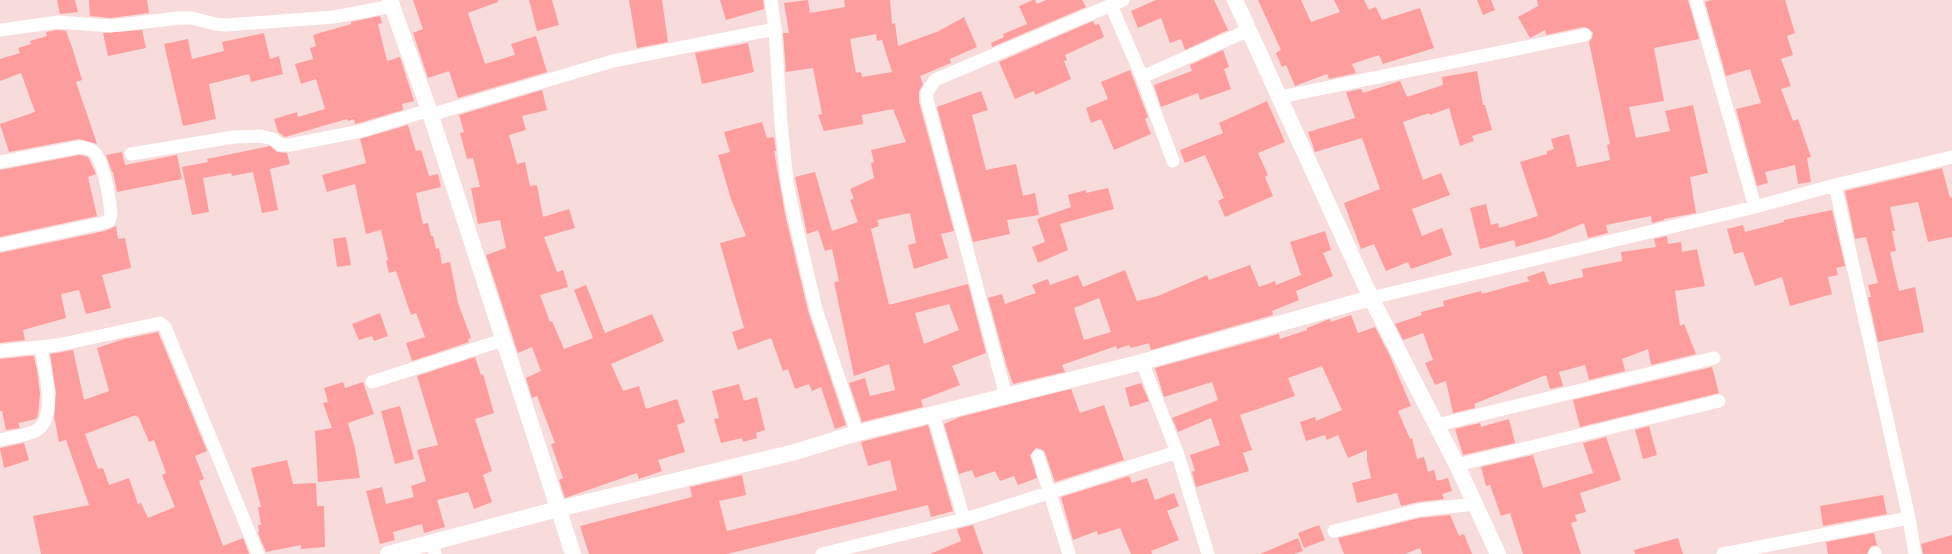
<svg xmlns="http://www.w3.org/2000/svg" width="1952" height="554" font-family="'Nunito Sans',sans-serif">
	<rect width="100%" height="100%" fill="#f8dcdb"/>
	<path fill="#fe9d9e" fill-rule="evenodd" d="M57,0H75L78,12L60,14Z
		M89,0H147L149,13L111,18L90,16Z
		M413,0H498V2L468,13L485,64L515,55L511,44L536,36L547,72L458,98L449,71L428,78L413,33L423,29Z
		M529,0H552L559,25L537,31Z
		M629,0H662L668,42L637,48Z
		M720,0H763L764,9L726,20Z
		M808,0L810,13L845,7L844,0H890L892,24L895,23L898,46L939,31L964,17L977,47L950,59L951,63L920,76L923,84L919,92V102L954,231L941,234L948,258L914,269L908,245L916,243L910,213L877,220L879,226L871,229L889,305L968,284L986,353L952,366L960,385L921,400L923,407L862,422L849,383L865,378L870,396L895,390L889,364L854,376L834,282L839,281L832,249L825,251L818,230L807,234L795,177L815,172L832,231L858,222L850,200L854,199L850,189L874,178L871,163L874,162L871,150L906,142L893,109L862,115L863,124L824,131L818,115L822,114L813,68L786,72L783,33H789L784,3ZM876,34L877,41L882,40L892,72L862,77L861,72L856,73L850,39ZM949,304L959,330L924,344L915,313Z
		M1033,0H1035L1037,4L1046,0H1082L1086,7L992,47L991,43L1004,37L1003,34L1027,24L1019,6Z
		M1156,0H1214L1228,30L1185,50L1181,39L1170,43L1161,18L1138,28L1131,11Z
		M1258,0H1301L1311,22L1340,12L1334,0H1364L1369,10L1376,7L1382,20L1420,8L1434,48L1383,64L1379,55L1352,64L1356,73L1329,79L1327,74L1295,86L1286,65L1282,67L1276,53L1281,50Z
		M1477,0H1491L1495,10L1483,15Z
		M1537,0H1688L1699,39L1654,48L1664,101L1629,107L1636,138L1670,131L1665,111L1693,105L1708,173L1690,177L1696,213L1664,219V220L1652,223L1651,216L1606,225L1608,233L1588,238L1584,223L1550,237L1516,247L1514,240L1480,249L1470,208L1486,204L1491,225L1498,223L1499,228L1538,216L1520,162L1547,154V151L1554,149L1551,139L1569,134L1577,167L1610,160L1607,145L1610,144L1589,42L1592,38L1593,33L1588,28L1583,27L1546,35L1545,30L1530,38L1518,17L1538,6Z
		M1712,0H1785L1795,33L1787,36L1793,55L1781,59L1791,86L1781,89L1793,121L1798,119L1811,157L1807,158L1811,182L1798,184L1795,165L1765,172L1768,183L1757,186L1736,109L1761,103L1750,69L1726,76L1705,2Z
		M380,16L382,23L378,24L387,61L400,57L414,101L402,104L403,110L359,123L355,124L354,119L348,121L347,119L285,137L278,132L274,119L297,112L298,117L325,109L316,79L301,84L295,64L313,59L310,48L316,46L313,35L351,24V22Z
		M1093,21L1095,25L1099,24L1104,37L1065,55L1067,60L1064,61L1071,79L1035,95L1034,91L1015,99L999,62Z
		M58,30L66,31L73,50L82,80L76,82L97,144L79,139L9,152L0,124L35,112L21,73L0,81V59L20,53L18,48L31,44L30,41L47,36L46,32Z
		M142,30L146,48L108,56L103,33Z
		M264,33L270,59L279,56L283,74L251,82L249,74L209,84L216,119L183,126L164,44L188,39L192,59L224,51L222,42Z
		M748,43L754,72L702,84L695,53Z
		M1223,50L1229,67L1224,69L1231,89L1200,100L1198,93L1161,107L1154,85L1192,71L1190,65Z
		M1130,70L1148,117L1145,119L1151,134L1114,150L1101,119L1091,123L1086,108L1108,99L1101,82Z
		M1477,71L1483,105H1485L1492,130L1472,136L1474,141L1460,146L1449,108L1430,115L1429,113L1403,122L1423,180L1441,173L1450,195L1412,209L1422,236L1442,228L1452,255L1411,269L1408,262L1386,271L1374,244L1361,249L1344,203L1380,189L1362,138L1315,152L1308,132L1355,118L1346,92L1361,89L1363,93L1400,81L1407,97L1443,85L1442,77Z
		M542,90L547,110L522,116L526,130L509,135L517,164L525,162L530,186L537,185L543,217L569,209L575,228L544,237L557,272L563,270L568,287L540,295L550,322L552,321L564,349L593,338L574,290L586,285L605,333L652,314L664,341L611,364L623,391L639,386L646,409L677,399L685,422L677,425L685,452L658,460L662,471L639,479L637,473L565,498L559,480L563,478L551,444L555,443L537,396L532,398L526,378L541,371L532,347L518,353L486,255L506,248L500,220L478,224L471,188L480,187L473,158L467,159L460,133L464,132L459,115Z
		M981,91L988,110L972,115L986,170L1016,164L1023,196L1035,193L1039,215L1007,220L1010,234L973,242L937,107Z
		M1267,101L1285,142L1258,153L1268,175L1265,177L1273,196L1225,217L1218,201L1224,198L1205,155L1185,163L1180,150L1223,133L1219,123Z
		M762,122L767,138L774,137L776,151H774L785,214L808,311L846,425L835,429L821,387L812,391L809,384L795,389L788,369L783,371L771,338L738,350L732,332L744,328L720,243L746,236L731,199L718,155L730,152L724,132Z
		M408,125L416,151L421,150L429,176L438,174L441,187L416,193L423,224L428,223L431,236H433L436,249L439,248L442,264L450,262L458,303L471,338L468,339L469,342L412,361L406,343L425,337L416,313L411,315L396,271L389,273L386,261L388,260L381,230L366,234L355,184L327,192L322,175L366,163L360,139Z
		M270,146L277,152L287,153L290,164L270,169L278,210L262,213L253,172L232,176L231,173L203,178L209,212L192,215L182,167L208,162L207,159Z
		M122,152L125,165L177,155L182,179L117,192L113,172H112L106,155Z
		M80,155L88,157L96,174L88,177L97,216L0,237V170Z
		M1942,168L1950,198L1952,197V237L1928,242L1918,202L1890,207L1895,231H1892L1896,251L1890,252L1899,291L1915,287L1924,332L1878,342L1868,297H1871L1868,285L1878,283L1866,237L1855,239L1845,191Z
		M1108,188L1114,209L1060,224L1068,250L1038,263L1032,247L1045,242L1037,219L1071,207L1068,195L1086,190V193Z
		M1832,210L1845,266L1836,268L1838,275L1828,277L1832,294L1790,306L1782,277L1755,286L1743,252L1734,254L1727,229L1743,225L1745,232L1784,222V220Z
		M116,226L118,239L125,238L131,268L102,275L111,308L86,314L79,290L61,294L66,318L23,330L25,340L0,343V253L105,231Z
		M1325,231L1331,250L1323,253L1333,276L1296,291L1299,300L1272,311L1273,315L1151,350L1149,343L1131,348L1129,345L1117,349L1116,346L1062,365L1065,372L1013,384L1007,367L988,298L1002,294L1005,304L1036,293L1032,285L1048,279L1050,285L1078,275L1083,287L1125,270L1137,301L1158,296L1207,275L1209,280L1250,265L1259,287L1275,281L1276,285L1301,275L1290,242ZM1099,298L1111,332L1084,340L1074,308Z
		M1667,236L1668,244L1681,242L1682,252L1697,249L1705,286L1675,291L1680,326L1684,324L1696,354L1651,365L1648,349L1622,359L1625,371L1589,380L1585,365L1559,372L1563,386L1550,389L1546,375L1474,404L1475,408L1453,413L1446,381L1435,385L1425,363L1433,360L1423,333L1403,340L1395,324L1422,315L1421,312L1444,306L1443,301L1481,291L1482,294L1529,281L1527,277L1544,271L1549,285L1583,277L1582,269L1622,261L1621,252L1656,247L1654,239Z
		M346,237L351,265L337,267L333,239Z
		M380,313L388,336L374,341L372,336L359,340L352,324Z
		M1351,315L1358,333L1375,327L1390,356L1411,406L1398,411L1410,439L1412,438L1417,459L1424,457L1428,472L1434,470L1437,481L1448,478L1452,491L1442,494L1444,499L1418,502L1401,506L1397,493L1357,503L1352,483L1371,478L1367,460V450L1348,458L1338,435L1327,440L1325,435L1306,441L1300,422L1315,417L1316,421L1342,410L1322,366L1288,378L1295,396L1240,415L1252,450L1243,453L1249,471L1196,487L1192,472L1195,471L1190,455L1220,445L1211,418L1178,432L1172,418L1218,400L1212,382L1164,397L1155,368L1279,334L1280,339L1307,330V328L1327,320L1330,319L1331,322Z
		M158,332L207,451L195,456L204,479L199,481L223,546L243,538L249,554H41L33,516L89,505L66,440L59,442L54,416L56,393L50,354L73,350L84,400L109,391L97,348L124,339ZM136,415L137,417L138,416L149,442L154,440L166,473L162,475L175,507L148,518L141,503L138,504L129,478L109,485L103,468L98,469L85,434Z
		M29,356H34L37,370L40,394L38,415L36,419L18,423L20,428L6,430L2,411H0V359Z
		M475,357L481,375L483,374L494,413L475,419L492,471L483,475L492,502L474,509L468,492L437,500L445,527L424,533L422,524L393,532L395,540L380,544L366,491L382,487L386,504L414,497L411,486L426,481L417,450L438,445L417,376Z
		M1712,367L1719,393L1580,427L1573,400Z
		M343,382L345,388L363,382L374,414L348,423L355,448L360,478L318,482L315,431L332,428L323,403L328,402L324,388Z
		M1141,383L1149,401L1130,407L1125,388Z
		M739,384L744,401L757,397L765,430L756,433L757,438L743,442L742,438L721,443L714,419L719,418L712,391Z
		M1071,389L1080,413L1104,405L1124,460L1055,482L1045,453L1043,450L1036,448L1030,455L1037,478L1018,485L1014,476L1000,481L995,471L975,478L972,470L959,474L944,424L960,417Z
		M400,406L414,459L395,464L381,411Z
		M1509,419L1515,443L1463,455L1455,429L1480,423L1481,427Z
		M928,425L953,511L931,517L928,505L727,554H589L580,526L692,497L690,487L742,475L746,495L719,501L727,531L897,490L890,460L868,466L861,442Z
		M1649,426L1657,455L1643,459L1635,430Z
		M1606,437L1621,480L1580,493L1586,512L1575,515L1577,521L1571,523L1581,554H1523L1510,513L1501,516L1490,485L1486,486L1481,467L1533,455L1543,488L1593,473L1583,443Z
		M24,443L29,460L4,468L0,448Z
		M287,460L293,484L316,483L317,506H324L325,547L301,549V545L266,552L258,533L259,532L258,525H261L258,507H261L251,468Z
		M1129,476L1132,483L1147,478L1155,500L1174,493L1179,506L1167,511L1179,540L1151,551L1152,554H1131L1120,528L1098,535L1097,531L1073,540L1061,497Z
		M1883,495L1887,514L1823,526L1820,506Z
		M1450,515L1459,536L1464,534L1472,554H1422L1420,548L1405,554H1344L1338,538L1420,518Z
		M973,525L983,554H930L961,541L957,529Z
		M1319,525L1325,540L1304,548L1298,533Z
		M1874,533L1877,545L1871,546L1867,554H1828L1826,542Z
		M1952,535V554H1923L1921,544Z
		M1298,538L1303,551L1294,554H1260Z
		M1678,538L1683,554H1635L1634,550Z"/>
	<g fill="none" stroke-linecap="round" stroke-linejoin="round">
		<path stroke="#fff" stroke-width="13" d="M771,0L775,29L781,124L787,181L793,212L816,309L857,433
			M1696,0L1755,207
			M1111,5L1142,77L1173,161
			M0,30L58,22L111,26L179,18H192L215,24L226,25L334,17L392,6
			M1142,77L1249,30
			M1280,97L1585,35
			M430,115L613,61L775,29
			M131,154L234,137L260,136L273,139L281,145H290L361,131L429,110
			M0,162L80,147C86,148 90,148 94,152C104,161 110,201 111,215L109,221L103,223L0,245
			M1835,185L1909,518L1915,554
			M1371,298L1755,207L1835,185L1952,157
			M0,351L58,345L160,323L165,327L258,554
			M1142,362L1177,452L1208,554
			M372,382L503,340
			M1006,396L927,100V92L935,80L1123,0
			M933,414L964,519
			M1437,425L1714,358
			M0,440C11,437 23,436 33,432C60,422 44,369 41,347
			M1038,456L1069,554
			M1457,465L1719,401
			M1334,531L1419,510L1475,504
			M433,543L435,554
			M1875,553V554
			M822,554L969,518L1177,452
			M1723,554L1909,518"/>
		<path stroke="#fff" stroke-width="16" d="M390,0L429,110L573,554
			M1235,0L1371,298L1457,465L1498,554
			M388,554L558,509L795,452L857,433L1142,362L1371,298"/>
	</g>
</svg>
